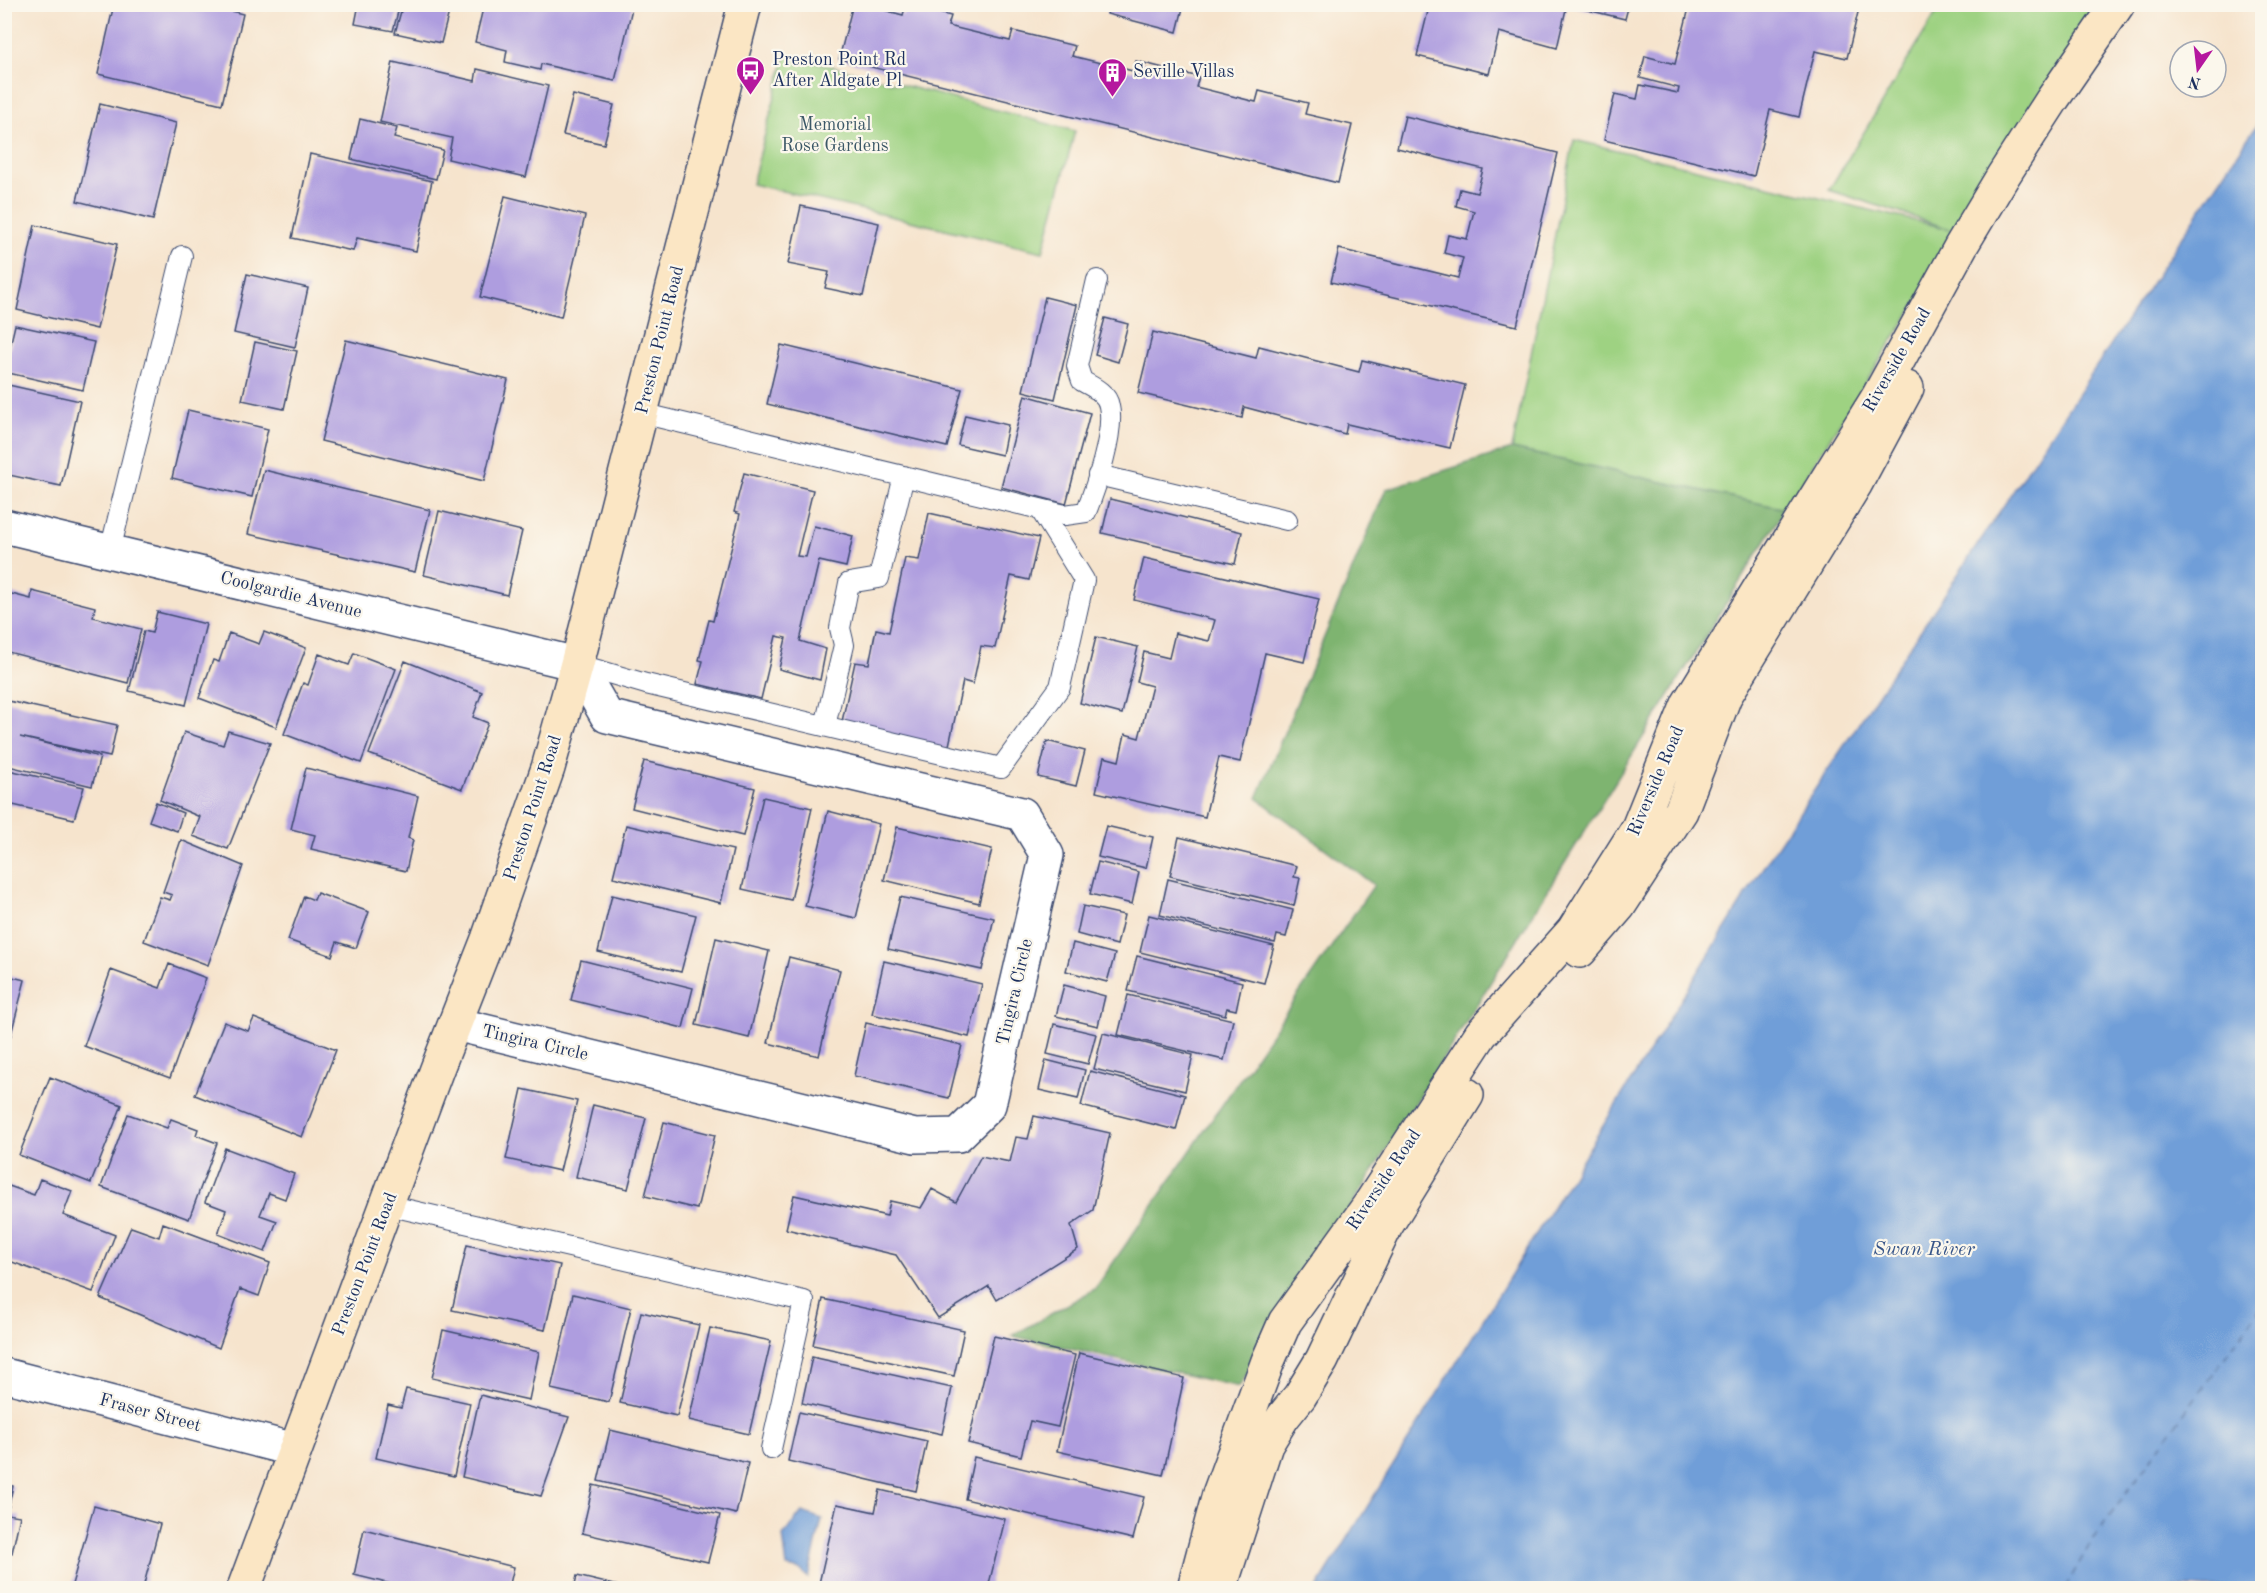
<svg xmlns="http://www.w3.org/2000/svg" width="2267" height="1593" font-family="'Old Standard TT',serif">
	<rect width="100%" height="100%" fill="#fbf7ec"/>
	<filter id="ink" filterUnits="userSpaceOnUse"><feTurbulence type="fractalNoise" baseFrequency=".0167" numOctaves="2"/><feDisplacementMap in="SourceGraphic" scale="12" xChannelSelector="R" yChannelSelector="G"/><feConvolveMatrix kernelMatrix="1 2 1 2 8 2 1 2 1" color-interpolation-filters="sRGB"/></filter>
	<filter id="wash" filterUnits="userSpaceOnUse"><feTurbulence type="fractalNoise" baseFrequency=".008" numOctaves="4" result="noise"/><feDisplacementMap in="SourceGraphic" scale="24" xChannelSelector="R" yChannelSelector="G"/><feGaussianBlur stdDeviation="1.35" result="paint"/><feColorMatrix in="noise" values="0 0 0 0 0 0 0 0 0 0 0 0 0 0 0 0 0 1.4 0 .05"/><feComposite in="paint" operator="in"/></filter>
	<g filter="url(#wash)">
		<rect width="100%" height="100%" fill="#f6e4cd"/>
		<path fill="#9ed282" stroke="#5c8070" stroke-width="1.5" d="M1941,5H2123L1962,232L1785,509L1512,449L1574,140L1950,229L1829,190Z
			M786,54L1075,131L1043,252L752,184Z"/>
		<path fill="#7eb470" stroke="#4c7267" stroke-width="1.5" d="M1512,449L1785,509L1239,1387L1012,1336L1095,1289L1374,885L1257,798L1386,489Z"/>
		<path fill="#6f9ed8" stroke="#45669b" stroke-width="1.5" d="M2262,117V1588H1317L1762,869Z
			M802,1512L822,1519L808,1578L801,1570L787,1567L783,1536Z"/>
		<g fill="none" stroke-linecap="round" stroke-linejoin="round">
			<path stroke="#385689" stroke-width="1.5" stroke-dasharray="8 6" stroke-linecap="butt" d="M2065,1588L2093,1539L2262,1306"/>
		</g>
		<g id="blocks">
			<path fill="#ae9ddf" d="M114,4H202L243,14L222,104L98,74Z
				M359,4H400L393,31L355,24Z
				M403,4H451L441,43L395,33Z
				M484,4H633L615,81L541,64L540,70L505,62L507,50L475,42Z
				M853,4H861L903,15L906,5L951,16L948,26L1010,41L1013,31L1075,46L1072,56L1133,71L1136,61L1199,77L1196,87L1256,102L1259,91L1308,103L1305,114L1352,125L1338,183L839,59Z
				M1109,4H1184L1177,32L1107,14Z
				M1423,4H1629L1625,19L1567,5L1557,48L1499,32L1489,74L1417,56L1429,7Z
				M1690,4H1860L1847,58L1815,51L1799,117L1770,110L1754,176L1604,140L1615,94L1637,99L1640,85L1678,93L1679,88L1640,78L1645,56L1675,64Z
				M393,62L475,81L477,69L548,86L526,177L448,159L452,138L380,122Z
				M573,95L614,105L604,144L563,135Z
				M100,104L176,123L153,220L77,201Z
				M1405,116L1558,153L1517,326L1331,282L1339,249L1458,278L1463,258L1444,253L1448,235L1467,239L1474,211L1456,206L1460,189L1477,193L1483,169L1397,148Z
				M360,119L397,128L394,138L443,150L436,179L351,159Z
				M310,154L432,181L416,251L357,238L353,251L292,238Z
				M505,196L585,216L561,317L480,297Z
				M801,206L879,223L863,296L825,288L829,272L788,264Z
				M35,225L117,244L97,329L17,310Z
				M247,274L308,288L295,347L234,333Z
				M1045,297L1077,305L1055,399L1023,391Z
				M1105,318L1128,324L1118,362L1095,355Z
				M15,325L94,342L83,390L4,372Z
				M1153,332L1256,358L1259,346L1359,372L1362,360L1465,385L1450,448L1347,424L1345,434L1244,407L1242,418L1138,393Z
				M346,340L508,380L484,481L321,441Z
				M255,342L297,351L284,409L242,400Z
				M781,345L962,389L947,447L767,404Z
				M4,384L80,401L61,486L4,474Z
				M1025,395L1090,413L1066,504L1001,487Z
				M188,410L268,429L252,497L172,478Z
				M965,415L1008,425L1002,455L958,445Z
				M264,470L430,510L415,572L248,534Z
				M744,473L813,490L797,556L806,557L814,526L853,536L846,567L819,561L800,641L826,649L820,680L779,669L786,638L776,636L761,699L697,684L703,661L699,660L709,620L713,621L740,514L734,512Z
				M1110,499L1242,532L1235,564L1102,533Z
				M439,511L522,531L507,595L424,575Z
				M929,513L1039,538L1029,580L1011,576L995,648L981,646L973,684L963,681L948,750L841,726L855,662L869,664L876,629L889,632L905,558L919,560Z
				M1144,558L1319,599L1304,662L1265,653L1240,762L1219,757L1205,817L1096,792L1104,757L1119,761L1125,734L1139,738L1152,686L1137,682L1144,652L1169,658L1175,633L1209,641L1215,620L1134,600Z
				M32,591L95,607L93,617L141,629L128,683L4,651V592L31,599Z
				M157,612L206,624L186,705L129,691L144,631L152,633Z
				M264,632L306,648L276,727L199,698L213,660L219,662L229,633L259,644Z
				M1096,637L1138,647L1122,714L1080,703Z
				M354,653L396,669L361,763L284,734L303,683L308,685L319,654L349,665Z
				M405,661L482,692L473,717L488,723L462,789L369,754Z
				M4,700L117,725L110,757L20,737L100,757L92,786L4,765Z
				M228,731L270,743L228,849L193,836L200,817L160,800L184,732L223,745Z
				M1047,741L1085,751L1076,786L1038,777Z
				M644,761L755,788L743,836L632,808Z
				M306,768L418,796L408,838L413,840L406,871L311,849L315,835L291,829Z
				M4,769L84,787L74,819L4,803Z
				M763,797L812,808L791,900L742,889Z
				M156,802L183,813L177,831L149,821Z
				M828,811L879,824L856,918L805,906Z
				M626,825L733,850L721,903L613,877Z
				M1106,826L1153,837L1146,868L1098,857Z
				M897,827L992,849L979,903L884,880Z
				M1179,837L1297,866L1294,877L1300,878L1294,906L1170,876Z
				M181,840L243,866L208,965L144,941L160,897L170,900L172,895L163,892Z
				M1098,862L1139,872L1132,904L1090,894Z
				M1168,879L1293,910L1286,937L1277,935L1275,943L1160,915Z
				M317,893L369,912L356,948L337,942L332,956L288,940L304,896L314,900Z
				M612,895L696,915L681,972L598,952Z
				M900,897L994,918L982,970L888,949Z
				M1083,906L1124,915L1117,945L1077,934Z
				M1149,915L1274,946L1264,983L1140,952Z
				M716,938L769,951L749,1038L696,1025Z
				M1073,943L1115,954L1107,982L1066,971Z
				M1137,956L1242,982L1236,1010L1227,1008L1225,1015L1128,991Z
				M789,957L840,970L819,1056L768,1043Z
				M581,960L693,988L683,1028L571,1000Z
				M884,961L982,984L969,1037L872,1014Z
				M169,964L206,978L170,1078L84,1046L111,970L160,988Z
				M4,975L25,980L9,1042L4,1040Z
				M1064,985L1105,996L1098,1026L1056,1016Z
				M1128,995L1233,1020L1224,1060L1118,1035Z
				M254,1018L336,1050L302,1137L195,1095L224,1022L248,1031Z
				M866,1023L962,1045L949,1098L854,1076Z
				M1054,1024L1096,1034L1088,1064L1047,1054Z
				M1103,1033L1193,1055L1185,1091L1094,1069Z
				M1046,1060L1085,1070L1078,1099L1039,1090Z
				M1090,1071L1185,1095L1176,1130L1081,1106Z
				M50,1077L122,1105L91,1183L19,1155Z
				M522,1089L577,1101L560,1171L506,1159Z
				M593,1105L646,1118L628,1189L576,1177Z
				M128,1114L167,1128L171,1119L198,1129L196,1135L217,1143L189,1219L101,1187Z
				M1034,1116L1110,1133L1093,1210L1071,1225L1078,1249L997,1300L989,1286L938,1318L896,1255L786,1229L794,1195L887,1216L890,1201L921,1208L932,1189L956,1202L981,1156L1010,1162L1016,1137L1028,1139Z
				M664,1122L715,1135L697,1209L645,1196Z
				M225,1148L294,1174L285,1199L269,1193L260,1215L277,1221L265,1252L218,1234L226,1210L205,1202Z
				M40,1179L72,1191L63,1215L115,1235L93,1292L4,1259V1197L9,1186L34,1195Z
				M163,1223L270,1263L259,1296L240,1289L219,1348L100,1298L131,1227L159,1237Z
				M467,1245L560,1265L545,1330L452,1310Z
				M573,1294L631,1308L609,1402L551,1389Z
				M823,1299L964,1330L954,1376L813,1345Z
				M641,1312L699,1325L677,1416L620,1403Z
				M710,1328L771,1341L749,1434L689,1420Z
				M443,1330L539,1352L529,1400L432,1378Z
				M994,1336L1075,1355L1058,1427L1030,1421L1021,1456L968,1443Z
				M1079,1353L1184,1378L1163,1475L1057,1451Z
				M812,1357L952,1388L942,1434L802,1403Z
				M406,1389L470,1403L454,1476L376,1458L388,1405L401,1408Z
				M480,1395L569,1417L541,1496L462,1477Z
				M799,1412L927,1441L916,1491L788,1461Z
				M610,1430L748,1463L736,1514L598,1481Z
				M974,1457L1144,1497L1133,1539L965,1499Z
				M4,1484L13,1486L7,1514L20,1516L12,1553L4,1552Z
				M593,1485L720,1515L708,1562L582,1533Z
				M880,1490L1005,1519L988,1588H818L837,1504L875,1512Z
				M94,1506L160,1524L143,1588H71Z
				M364,1529L514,1567L509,1588H407L354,1575Z
				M577,1576L627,1588H574Z"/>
		</g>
	</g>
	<g filter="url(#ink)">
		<use href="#blocks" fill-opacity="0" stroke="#3c4a6f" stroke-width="1.5"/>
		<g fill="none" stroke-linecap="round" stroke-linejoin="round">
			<defs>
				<path id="lane" d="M641,413L1065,515L1086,512C1096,487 1115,432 1109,406C1107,393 1093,387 1082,381L1077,366L1097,280
					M1098,475L1287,520
					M110,551L182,256
					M577,664L646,684L1001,768L1060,687L1084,580L1040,509
					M825,726L844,645L840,628L849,583L879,578L904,476
					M387,1205L804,1301L771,1449"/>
				<path id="street" d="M4,526L577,664L607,716L1022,814L1047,855L989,1105L958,1135L915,1136L455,1024
					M4,1375L295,1450"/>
				<path id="secondary" d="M1580,951L1619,906L1681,811L1725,696L1856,483L1907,388
					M244,1588L437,1069L488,939L548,768L577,664L745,4
					M1194,1588L1219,1494L1268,1361L1285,1322L1368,1207L1481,1034L1573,931L1638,828L1688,704L1878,397L1961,246L2003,176L2052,100L2118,4
					M1220,1588L1266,1445L1283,1417L1300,1396L1322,1360L1386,1226L1467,1095"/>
			</defs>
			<use href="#lane" stroke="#3c4a6f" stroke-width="22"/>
			<use href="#street" stroke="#3c4a6f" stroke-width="36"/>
			<use href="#secondary" stroke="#3c4a6f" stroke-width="36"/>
			<use href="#lane" stroke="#fff" stroke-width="20"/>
			<use href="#street" stroke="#fff" stroke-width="33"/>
			<use href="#secondary" stroke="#fbe6c4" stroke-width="33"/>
		</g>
	</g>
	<defs>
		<symbol id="bus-pin" viewBox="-11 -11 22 30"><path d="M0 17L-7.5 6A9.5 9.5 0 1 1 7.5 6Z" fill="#b5179e" stroke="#fbf7ec"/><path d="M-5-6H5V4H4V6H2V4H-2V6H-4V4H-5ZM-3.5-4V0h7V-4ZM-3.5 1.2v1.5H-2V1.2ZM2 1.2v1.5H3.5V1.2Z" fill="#fff"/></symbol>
		<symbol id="building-pin" viewBox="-11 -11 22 30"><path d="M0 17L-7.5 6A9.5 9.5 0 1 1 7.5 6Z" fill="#b5179e" stroke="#fbf7ec"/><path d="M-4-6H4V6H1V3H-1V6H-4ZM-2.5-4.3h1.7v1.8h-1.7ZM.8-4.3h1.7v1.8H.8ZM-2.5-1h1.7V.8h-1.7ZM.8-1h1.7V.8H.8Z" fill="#fff"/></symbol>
	</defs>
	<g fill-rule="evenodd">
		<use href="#bus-pin" x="734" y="54" width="33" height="45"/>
		<use href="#building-pin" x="1096" y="56" width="33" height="45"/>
	</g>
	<g text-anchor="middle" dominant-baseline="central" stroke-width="4.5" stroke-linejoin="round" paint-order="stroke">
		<g font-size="18" fill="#1b2f5e" stroke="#fbf7ec" text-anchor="start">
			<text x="772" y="60">Preston Point Rd<tspan x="772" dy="21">After Aldgate Pl</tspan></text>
			<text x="1133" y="72">Seville Villas</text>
		</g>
		<g font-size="18" fill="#3c5867" stroke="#fbf7ec">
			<text x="835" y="125">Memorial<tspan x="835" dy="21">Rose Gardens</tspan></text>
		</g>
		<g font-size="18" fill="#1b2f5e" stroke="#fbf7ec">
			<text transform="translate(660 340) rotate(-76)">Preston Point Road</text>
			<text transform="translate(1897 360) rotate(-60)">Riverside Road</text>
			<text transform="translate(291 595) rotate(14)">Coolgardie Avenue</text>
			<text transform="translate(1656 781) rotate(-67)">Riverside Road</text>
			<text transform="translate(533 808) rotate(-72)">Preston Point Road</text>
			<text transform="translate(1015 992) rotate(-77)">Tingira Circle</text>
			<text transform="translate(535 1043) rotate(13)">Tingira Circle</text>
			<text transform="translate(1384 1180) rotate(-56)">Riverside Road</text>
			<text transform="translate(365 1264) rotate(-69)">Preston Point Road</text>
			<text transform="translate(150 1413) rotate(15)">Fraser Street</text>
		</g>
		<g font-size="20" font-style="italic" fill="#385689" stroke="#fbf7ec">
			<text x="1924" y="1250">Swan River</text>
		</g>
	</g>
	<rect width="2267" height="1593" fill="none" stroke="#fbf7ec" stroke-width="24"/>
	<g transform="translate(2198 69) rotate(194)"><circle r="28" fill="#fbf7ec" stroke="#a1a7b3" stroke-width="1.5"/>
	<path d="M0-4.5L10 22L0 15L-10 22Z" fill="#b5179e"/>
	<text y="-9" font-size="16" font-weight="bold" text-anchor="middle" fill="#1b2f5e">N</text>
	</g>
</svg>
